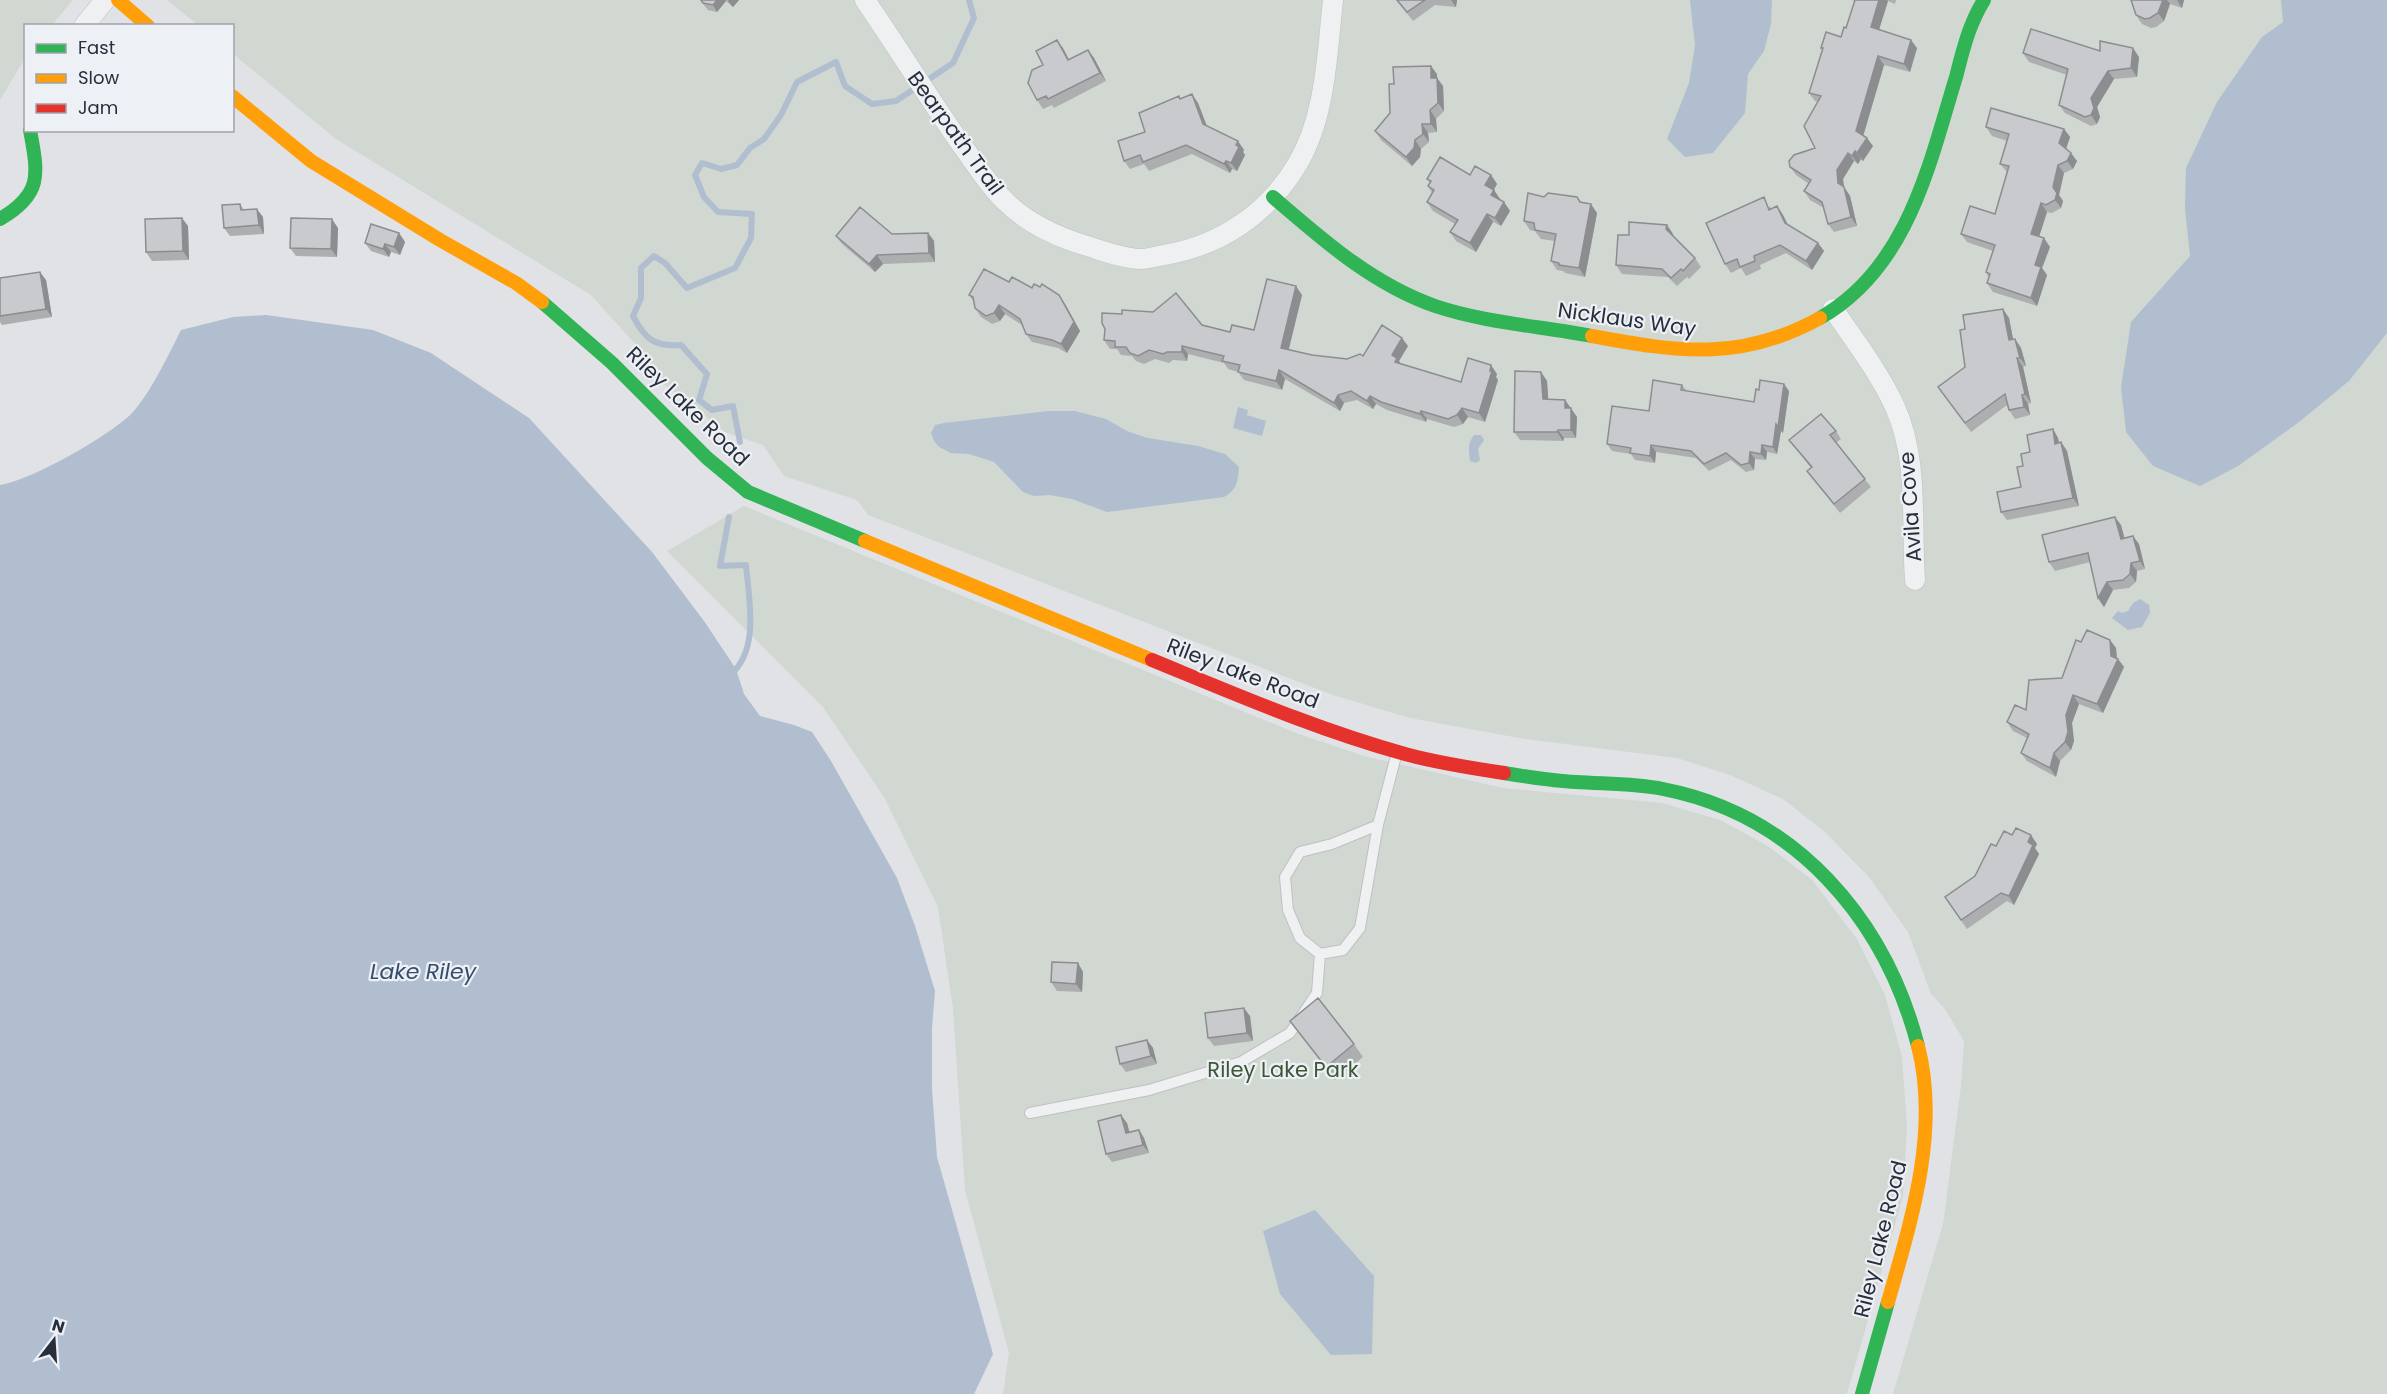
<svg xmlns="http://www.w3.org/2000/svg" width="2387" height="1394" font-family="Poppins,sans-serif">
	<rect width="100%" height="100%" fill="#e0e2e5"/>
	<path fill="#d0d8d1" d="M0,0H73L52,25L26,26L25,58L0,100Z
		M167,0H2387V1394H1893L1943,1224L1961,1086L1964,1041L1945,1009L1931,994L1908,932L1869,877L1825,832L1783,799L1730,775L1677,758L1519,738L1410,718L1330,694L868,515L857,500L784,476L763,445L725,432L657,379L636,345L591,295L336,139L233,54L232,26L198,25Z
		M744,506L1296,733L1364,756L1503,788L1662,803L1720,820L1768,846L1812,880L1857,939L1885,995L1902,1057L1907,1127L1903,1196L1847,1394H1003L1009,1353L965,1190L953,1009L938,907L884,797L823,707L667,551Z"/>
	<path fill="#b0becf" d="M1690,0H1772L1771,24L1764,51L1748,74L1745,113L1713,153L1685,157L1667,139L1689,83L1695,45Z
		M2281,0H2387V333L2349,381L2299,422L2238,466L2200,486L2153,466L2126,432L2121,387L2131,322L2190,256L2185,208L2186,168L2217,102L2262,37L2283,22Z
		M266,315L373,330L431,353L529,418L652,552L704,621L736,669L744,694L760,716L794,725L812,732L831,761L897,878L915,926L935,991L932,1028V1089L937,1157L993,1354L974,1394H0V485C30,481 111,435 132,413C150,394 169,354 181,330L233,317Z
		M1238,407L1248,410L1247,415L1266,421L1262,436L1233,428Z
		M1048,411H1075L1106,419L1127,431L1148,438L1198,446L1225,454L1239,467C1238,481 1237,490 1224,497L1107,512L1072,499L1050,495L1034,496L1023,492L994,462L969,454L951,453L939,447L934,441L931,433L935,425L944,423Z
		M1474,435H1481L1484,440L1478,449L1480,460L1476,463L1470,461C1469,449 1467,445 1474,435Z
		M2140,599L2149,605L2150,613L2142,627L2128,630L2112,618L2118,611L2122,613L2128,611L2133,603Z
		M1315,1210L1374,1276L1372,1354L1331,1355L1280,1294L1263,1231Z"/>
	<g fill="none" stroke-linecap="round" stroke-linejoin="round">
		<path stroke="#b0becf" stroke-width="6" d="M740,442L733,406L712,410L699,400L707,374L681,345C654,347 645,339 633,316L641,298V268L654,256L665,263L687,288L735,268L751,238L752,214L718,212L704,197L695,175L702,163L721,169L737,165L750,148L764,139L781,115L797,82L836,62L845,86L872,104L896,101L953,63L974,18L969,0
			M729,517L720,566L746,565C749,600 760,650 730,675"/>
		<defs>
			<path id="lane" d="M1378,825L1360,928L1343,950L1320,954L1300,938L1288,910L1285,877L1300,852L1332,844L1378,825L1397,752
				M1030,1113L1149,1090L1241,1062L1290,1033L1317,993L1320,954"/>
			<path id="street" d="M865,0C898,48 928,97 961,144C975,163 988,185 1005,201C1027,223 1055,236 1084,245C1101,250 1123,259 1142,259C1149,259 1157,256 1164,255C1220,246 1269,213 1298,163C1326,115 1327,54 1333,0
				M84,26L105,0
				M1833,309C1855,341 1879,372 1895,407C1919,460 1911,523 1915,580"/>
		</defs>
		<use href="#lane" stroke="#bec0c3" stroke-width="12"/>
		<use href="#street" stroke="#bec0c3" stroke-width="21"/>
		<use href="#lane" stroke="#eff0f1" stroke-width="10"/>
		<use href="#street" stroke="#eff0f1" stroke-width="20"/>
		<path stroke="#30b455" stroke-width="14" d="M1273,197C1323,240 1372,284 1435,306C1486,323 1540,326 1592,336
			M0,219C43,194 38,174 30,130
			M542,302L612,363L707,458L748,492L865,541
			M1820,318C1908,268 1929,165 1956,77C1963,50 1969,24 1984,0
			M1504,773C1528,777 1552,781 1576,782C1605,784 1634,783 1663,789C1796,815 1885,919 1918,1046
			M1862,1394L1888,1302"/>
		<path stroke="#ff9f0a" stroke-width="14" d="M118,0L148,26
			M232,96L311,161L440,240L516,283L542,302
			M1592,336C1678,352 1741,362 1820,318
			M865,541L1152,660
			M1888,1302C1911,1221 1940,1131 1918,1046"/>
		<path stroke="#e5322d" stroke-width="14" d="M1152,660C1235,694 1318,730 1405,754C1437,763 1471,768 1504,773"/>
	</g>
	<path fill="#acaeb0" d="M700,0H739L733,7L726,1L717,12L708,10Z
		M1396,0H1457L1456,7L1435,5L1413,21Z
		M1853,0H1896L1895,4L1888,1L1879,30L1917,48L1910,72L1884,65L1863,136L1873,146L1863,161L1861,159L1858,164L1854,161L1843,179L1844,187L1850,196L1857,226L1834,232L1828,224L1824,208L1810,200L1804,191L1809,184L1796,175L1790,167L1815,148L1818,102L1815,101L1809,93L1822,50L1821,48L1841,37L1846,28L1854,2Z
		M2131,0H2184L2182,8L2170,4L2164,21L2156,27L2151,28L2142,24L2136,15Z
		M1057,40L1069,60L1088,50L1094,58L1106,81L1054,108L1052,105L1043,109L1037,100Z
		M2100,51L2139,57L2137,77L2114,79L2097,107L2100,117L2097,124L2091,126L2065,113L2059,105L2067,75L2029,62L2023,53Z
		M1437,74V78L1443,86L1444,111L1436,119L1437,132L1428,133L1429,142L1421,149L1420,157L1412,166L1381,140L1375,131L1390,113L1394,84Z
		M1179,96L1180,99L1198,103L1207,126L1244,150L1243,152L1245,155L1237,171L1232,169L1230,173L1192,154L1149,171L1144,164L1130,169L1124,161L1145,132Z
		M1986,127L2064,129L2070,137L2066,149L2077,161L2073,169L2064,173L2059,195L2063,201L2061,208L2052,213L2047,212L2039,237L2050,247L2042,268L2047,275L2037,306L1993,292L1987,283L1989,278L1986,272L1993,251L1967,242L1961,234L1995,214L2007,172L2000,164L2007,141L1992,136Z
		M1470,175H1491L1497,184L1494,190L1500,199L1499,200L1504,202L1510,211L1501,226L1493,222L1476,252L1456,241L1450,232L1455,224L1433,211L1427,202L1432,193L1428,186L1430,183L1427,179Z
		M1544,197H1577L1581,202L1597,213L1585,277L1565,273L1563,271L1557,270L1551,261L1555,241L1541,239L1535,231L1530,230L1524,221Z
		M240,204L244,210L263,217L264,234L230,236L224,228Z
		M1770,206L1771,209L1777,206L1783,215L1788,225L1818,243L1824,251L1812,270L1786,253L1760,265L1761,269L1746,276L1741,268L1731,273L1725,264Z
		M1667,225L1673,234V235L1695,258L1701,267L1689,279L1687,277L1677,286L1668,277L1622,274L1616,265L1629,235Z
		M188,226L189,260L152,261L146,252Z
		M338,228L337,257L296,256L290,248Z
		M399,233L405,242L400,255L391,252L389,257L371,251L365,243Z
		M928,233L934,241L935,262L883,264L875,272L842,244L836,236Z
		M0,278L46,280L52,317L2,325L0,322Z
		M1009,282L1032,288L1040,287L1059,295L1065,304L1080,331L1067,353L1058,348L1032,342L1026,334L1022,325L1005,314L1000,321L992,324L981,317L975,308L974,302L969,295Z
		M1302,295L1289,349L1312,355L1347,359L1408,346L1399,361L1401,364L1461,382L1497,374L1496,377L1498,380L1485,422L1468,417L1463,424L1454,427L1427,419L1426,422L1387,410L1376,404L1373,409L1357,400L1344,403L1340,411L1285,379L1282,390L1244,380L1238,372L1228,369L1224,363L1188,354L1187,361L1173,360L1169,363L1155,359L1144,364L1136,361L1132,356L1121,355L1117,349H1110L1104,340L1202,325L1230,332L1254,330Z
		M2009,318L2013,340L2015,339L2021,348L2026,366L2023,367L2031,403L2028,404L2030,415L2015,419L2009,410L2007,405L1971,432L1938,387L1965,367Z
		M1541,372L1547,381L1548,399L1565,400L1577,417L1576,438H1564L1563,441L1520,440L1514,432Z
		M1682,385L1687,391L1754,402L1759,390L1789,391L1783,433L1781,431L1777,454L1767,452L1766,460L1755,459L1754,470L1746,472L1731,460L1709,471L1696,458L1656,452L1655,463L1635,460L1631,454L1612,451L1607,444Z
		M2053,429L2058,438L2059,443L2061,442L2067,451L2079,506L2007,520L2001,512L2021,487L2030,452Z
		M1836,431L1841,439L1836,443L1871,487L1840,513L1807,471L1811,468L1789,440Z
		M2121,525L2124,538L2139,544L2145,569L2137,571L2136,582L2129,588L2113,590L2104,607L2098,598L2090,562L2055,571L2049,562Z
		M2110,640L2116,648L2117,658L2124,667L2103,713L2079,704L2072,723L2074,741L2071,750L2060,761L2056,777L2027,761L2021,753L2027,738L2013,731L2007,722L2026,710L2062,678L2081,642Z
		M2012,835L2037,844L2035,848L2039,854L2014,905L2007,901L1967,929L1945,897L1975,876L1996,846Z
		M1078,963L1083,972L1082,992L1057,991L1051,982Z
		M1250,1016L1253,1041L1214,1046L1208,1038Z
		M1290,1021L1354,1044L1363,1057L1335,1080Z
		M1147,1040L1153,1048L1157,1064L1126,1072L1120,1064Z
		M1127,1123L1129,1132L1139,1130L1144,1138L1149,1153L1112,1162L1106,1154Z"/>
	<path fill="#8c8d90" d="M717,0H725L726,1L717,12L713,5Z
		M729,0H739L733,7L728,1Z
		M1451,0H1457L1456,7Z
		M1879,0H1887L1888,1L1877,36L1871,27Z
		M2163,0H2167L2170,4L2164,21L2158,13Z
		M2177,0H2184L2182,8Z
		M1057,40L1063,48L1074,69L1068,60Z
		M1911,40L1917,48L1910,72L1904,64Z
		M2133,48L2139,57L2137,77L2131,68Z
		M1088,50L1094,58L1106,81L1100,73Z
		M1878,56L1884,65L1862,140L1856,131Z
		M1431,66L1437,74V87L1431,78Z
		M2108,71L2114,79L2097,107L2100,117L2097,124L2091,115V98Z
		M1437,78L1443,86L1444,111L1438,103Z
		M1192,94L1198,103L1209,132L1203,124Z
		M1430,110L1436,119L1437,132L1431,124Z
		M1422,124L1428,133L1429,142L1423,134Z
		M2064,129L2070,137L2065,152L2059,143Z
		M1867,138L1873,146L1863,161L1857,153Z
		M1415,140L1421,149L1420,157L1412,166L1406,157Z
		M1238,141L1244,150L1243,152L1245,155L1237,171L1231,163Z
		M1855,151L1861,159L1858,164L1852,156Z
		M1848,153L1854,161L1843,179L1844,187L1850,196L1857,226L1851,217L1838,183L1837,170Z
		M2071,153L2077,161L2073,169L2067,161Z
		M1226,161L1232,169L1230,173L1224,164Z
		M2058,165L2064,173L2059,195L2063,201L2061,208L2055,200L2053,187Z
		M1491,175L1497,184L1491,194L1485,185Z
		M1494,190L1500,199L1497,203L1491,195Z
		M1504,202L1510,211L1501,226L1495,218Z
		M2041,203L2047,212L2037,243L2031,234Z
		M1591,204L1597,213L1585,277L1579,268Z
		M1777,206L1783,215L1791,231L1785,223Z
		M257,209L263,217L264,234L259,225Z
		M1487,214L1493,222L1476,252L1470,243Z
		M182,218L188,226L189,260L183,251Z
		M332,219L338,228L337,257L331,249Z
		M1667,225L1673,234L1672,238L1666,229Z
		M399,233L405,242L400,255L394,247Z
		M928,233L934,241L935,262L929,253Z
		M2044,238L2050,247L2042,268L2047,275L2037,306L2031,298L2035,265Z
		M1818,243L1824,251L1812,270L1806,261Z
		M385,244L391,252L389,257L383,249Z
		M877,255L883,264L875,272L869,264Z
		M40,272L46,280L52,317L46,309Z
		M1296,286L1302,295L1287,356L1281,348Z
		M1059,295L1065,304L1080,331L1067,353L1061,344Z
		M999,305L1005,314L1000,321L994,313Z
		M2003,309L2009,318L2015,349L2009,340Z
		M1402,338L1408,346L1399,361L1403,367L1395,362L1392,355Z
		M2015,339L2021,348L2026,366L2020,358Z
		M1182,346L1188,354L1187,361L1182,352Z
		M2017,358L2023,367L2031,403L2025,394Z
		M1491,365L1497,374L1496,377L1498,380L1485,422L1479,413Z
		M1279,370L1285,379L1282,390L1276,381Z
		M1541,372L1547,381L1549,408L1543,399Z
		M1784,384L1789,391L1783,433L1778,427Z
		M1338,395L1344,403L1340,411L1334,403Z
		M2022,395L2028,404L2030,415L2024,407Z
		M1370,396L1376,404L1373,409L1367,401Z
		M1565,400L1577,417L1576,438L1571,430L1565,408Z
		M1462,408L1468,417L1463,424L1457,415Z
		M1421,411L1427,419L1426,422L1420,414Z
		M1776,424L1781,431L1777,454L1773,447Z
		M2053,429L2058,438L2061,452L2055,444Z
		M1558,430L1564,438L1563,441L1557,432Z
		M2061,442L2067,451L2079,506L2073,498Z
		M1651,445L1656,452L1655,463L1650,456Z
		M1762,445L1767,452L1766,460L1761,454Z
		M1750,452L1755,459L1754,470L1749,463Z
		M2115,517L2121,525L2127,547L2121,539Z
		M2133,536L2139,544L2145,569L2140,561Z
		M2131,563L2137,571L2136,582L2130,574Z
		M2107,582L2113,590L2104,607L2098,598Z
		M2110,640L2116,648L2117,661L2118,659L2124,667L2103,713L2097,704L2111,656Z
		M2073,695L2079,704L2072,723L2074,741L2071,750L2065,742L2066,715Z
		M2054,753L2060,761L2056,777L2050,768Z
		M2031,835L2037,844L2035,848L2039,854L2014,905L2009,896L2028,842Z
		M1078,963L1083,972L1082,992L1076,984Z
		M1244,1008L1250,1016L1253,1041L1247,1033Z
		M1147,1040L1153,1048L1157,1064L1151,1056Z
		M1121,1115L1127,1123L1132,1141L1126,1133Z
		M1139,1130L1144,1138L1149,1153L1143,1145Z"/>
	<path fill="#c8cacd" stroke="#8c8d90" stroke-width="1.5" d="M701,0H717L713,5L703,3Z
		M1397,0H1425L1407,12Z
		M1855,0H1879L1871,27L1911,40L1904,64L1878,56L1856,131L1867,138L1857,153L1855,151L1852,156L1848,153L1837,170L1838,183L1844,187L1851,217L1828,224L1822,202L1804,191L1811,180L1790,167L1789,161L1794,155L1815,148L1804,126L1821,96L1809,93L1823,48H1821L1826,32L1841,37L1844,27L1846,28Z
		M2131,0H2163L2158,13L2150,18L2145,19L2136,15Z
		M2031,29L2100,51V41L2133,48L2131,68L2108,71L2091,98L2094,108L2091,115L2085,117L2059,105L2068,69L2023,53Z
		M1057,40L1068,60L1088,50L1100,73L1048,99L1046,96L1037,100L1028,83L1032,70L1043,65L1036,51Z
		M1431,66V78H1437L1438,103L1430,110L1431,124H1422L1423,134L1415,140L1414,148L1406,157L1375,131L1390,113L1389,84H1394L1393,67Z
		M1192,94L1203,124L1238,141L1236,145L1239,147L1231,163L1226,161L1224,164L1186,145L1143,162L1140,155L1124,161L1118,141L1145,132L1139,113L1179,96L1180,99Z
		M1991,108L2064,129L2059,143L2071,153L2067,161L2058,165L2053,187L2057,193L2055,200L2046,205L2041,203L2031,234L2044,238L2035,265L2041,267L2031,298L1987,283L1990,274L1986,272L1995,245L1961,234L1970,206L1995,214L2009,166L2000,164L2009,134L1986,127Z
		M1440,157L1470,175L1475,166L1491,175L1485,185L1494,190L1491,195L1504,202L1495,218L1487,214L1470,243L1450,232L1458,220L1427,202L1434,190L1428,186L1431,181L1427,179Z
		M1528,193L1544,197L1548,193L1577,197L1580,202L1591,204L1579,268L1559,265V263L1551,261L1556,234L1535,230L1534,223L1524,221Z
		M1764,197L1769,210L1777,206L1785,223L1818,243L1806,261L1780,245L1754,256L1755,261L1740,267L1737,259L1725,264L1706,223Z
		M240,204L241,210L257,209L259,225L224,228L222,205Z
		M860,207L892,234L928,233L929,253L877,255L869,264L836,236Z
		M182,218L183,251L146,252L145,219Z
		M291,218L332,219L331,249L290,248Z
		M1629,222L1667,225L1666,229L1695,258L1683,271L1681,269L1671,278L1662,269L1616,265L1618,235H1629Z
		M371,224L399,233L394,247L385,244L383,249L365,243Z
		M984,269L1009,282L1012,277L1032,288L1034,284L1040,287L1042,284L1059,295L1074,322L1061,344L1052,340L1026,334L1020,319L999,305L994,313L986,316L975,308L973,297L969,295Z
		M40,272L46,309L0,316V278Z
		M1267,279L1296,286L1281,348L1312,355L1347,359L1360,354L1363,356L1382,325L1402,338L1392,355L1397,358L1395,362L1461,382L1468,358L1491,365L1490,371H1492L1479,413L1462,408L1457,415L1448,419L1421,411L1420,414L1381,402L1370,396L1367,401L1351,391L1338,395L1334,403L1279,370L1276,381L1238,372L1240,365L1222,361L1224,356L1182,346V352H1167L1163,354L1149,350L1138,356L1130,353L1126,347H1115V341L1104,340L1105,329L1102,323V313L1122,314V310L1153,312L1176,293L1202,325L1230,332L1232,325L1254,330Z
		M2003,309L2009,340L2015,339L2020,358H2017L2025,394L2022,395L2024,407L2009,410L2005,394L1965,423L1938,387L1965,367L1960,330L1965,329L1963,315Z
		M1515,371L1541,372L1543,399L1565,400V408H1571V430H1558L1557,432H1514Z
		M1653,380L1682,385L1681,390L1754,402L1756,389L1759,390L1760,380L1784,384L1778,427L1776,424L1773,447L1762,445L1761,454L1750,452L1749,463L1741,465L1726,453L1704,464L1691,451L1651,445L1650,456L1630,453L1631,448L1607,444L1612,406L1649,411Z
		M1821,414L1836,431L1830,435L1865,479L1834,504L1807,471L1812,467L1789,440Z
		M2053,429L2055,444L2061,442L2073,498L2001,512L1997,492L2021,487L2017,467L2023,466L2021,454L2030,452L2027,435Z
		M2115,517L2121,539L2133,536L2140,561L2131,563L2130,574L2123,580L2107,582L2098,598L2088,553L2049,562L2042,535Z
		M2087,630L2110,640L2111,656L2118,659L2097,704L2073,695L2066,715L2068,732L2065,742L2054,753L2050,768L2021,753L2029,734L2007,722L2015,705L2026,710L2029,680L2062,678L2076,640L2081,642Z
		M2016,828L2031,835L2028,842L2033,845L2009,896L2001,893L1961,920L1945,897L1975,876L1991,844L1996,846L2004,831L2012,835Z
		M1052,962L1078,963L1076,984L1051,982Z
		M1318,998L1354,1044L1326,1067L1290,1021Z
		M1244,1008L1247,1033L1208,1038L1205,1013Z
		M1147,1040L1151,1056L1120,1064L1116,1047Z
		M1121,1115L1126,1133L1139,1130L1143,1145L1106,1154L1098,1121Z"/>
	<g text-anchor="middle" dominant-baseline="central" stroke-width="4.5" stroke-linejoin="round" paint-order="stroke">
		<g font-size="21" fill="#282f3c" stroke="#edf0f4">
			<text transform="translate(956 133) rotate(54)">Bearpath Trail</text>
			<text transform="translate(1627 319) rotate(8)">Nicklaus Way</text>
			<text transform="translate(688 406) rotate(44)">Riley Lake Road</text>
			<text transform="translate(1910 507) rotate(-94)">Avila Cove</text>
			<text transform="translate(1243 673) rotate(21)">Riley Lake Road</text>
			<text transform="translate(1880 1239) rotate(-76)">Riley Lake Road</text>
		</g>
		<g font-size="21" fill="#3c5736" stroke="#edf0f4">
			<text x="1283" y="1069">Riley Lake Park</text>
		</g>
		<g font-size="22" font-style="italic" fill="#354d6e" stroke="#edf0f4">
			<text x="423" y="971">Lake Riley</text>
		</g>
	</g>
	<rect x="24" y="24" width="210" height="108" fill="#edf0f4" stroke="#9ea3aa" stroke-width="1.5"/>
	<rect x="36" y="44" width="30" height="9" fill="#30b455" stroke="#9ea3aa" stroke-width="1.5"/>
	<text x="78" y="54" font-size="18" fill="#282f3c">Fast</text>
	<rect x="36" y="74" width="30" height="9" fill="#ff9f0a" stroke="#9ea3aa" stroke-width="1.5"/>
	<text x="78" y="84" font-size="18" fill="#282f3c">Slow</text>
	<rect x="36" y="104" width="30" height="9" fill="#e5322d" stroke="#9ea3aa" stroke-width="1.5"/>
	<text x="78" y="114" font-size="18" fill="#282f3c">Jam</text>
	<g transform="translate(54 1340) rotate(17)" stroke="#edf0f4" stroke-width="4.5" paint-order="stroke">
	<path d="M0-4.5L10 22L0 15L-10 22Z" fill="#282f3c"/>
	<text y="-9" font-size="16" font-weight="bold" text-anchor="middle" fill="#282f3c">N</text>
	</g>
</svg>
